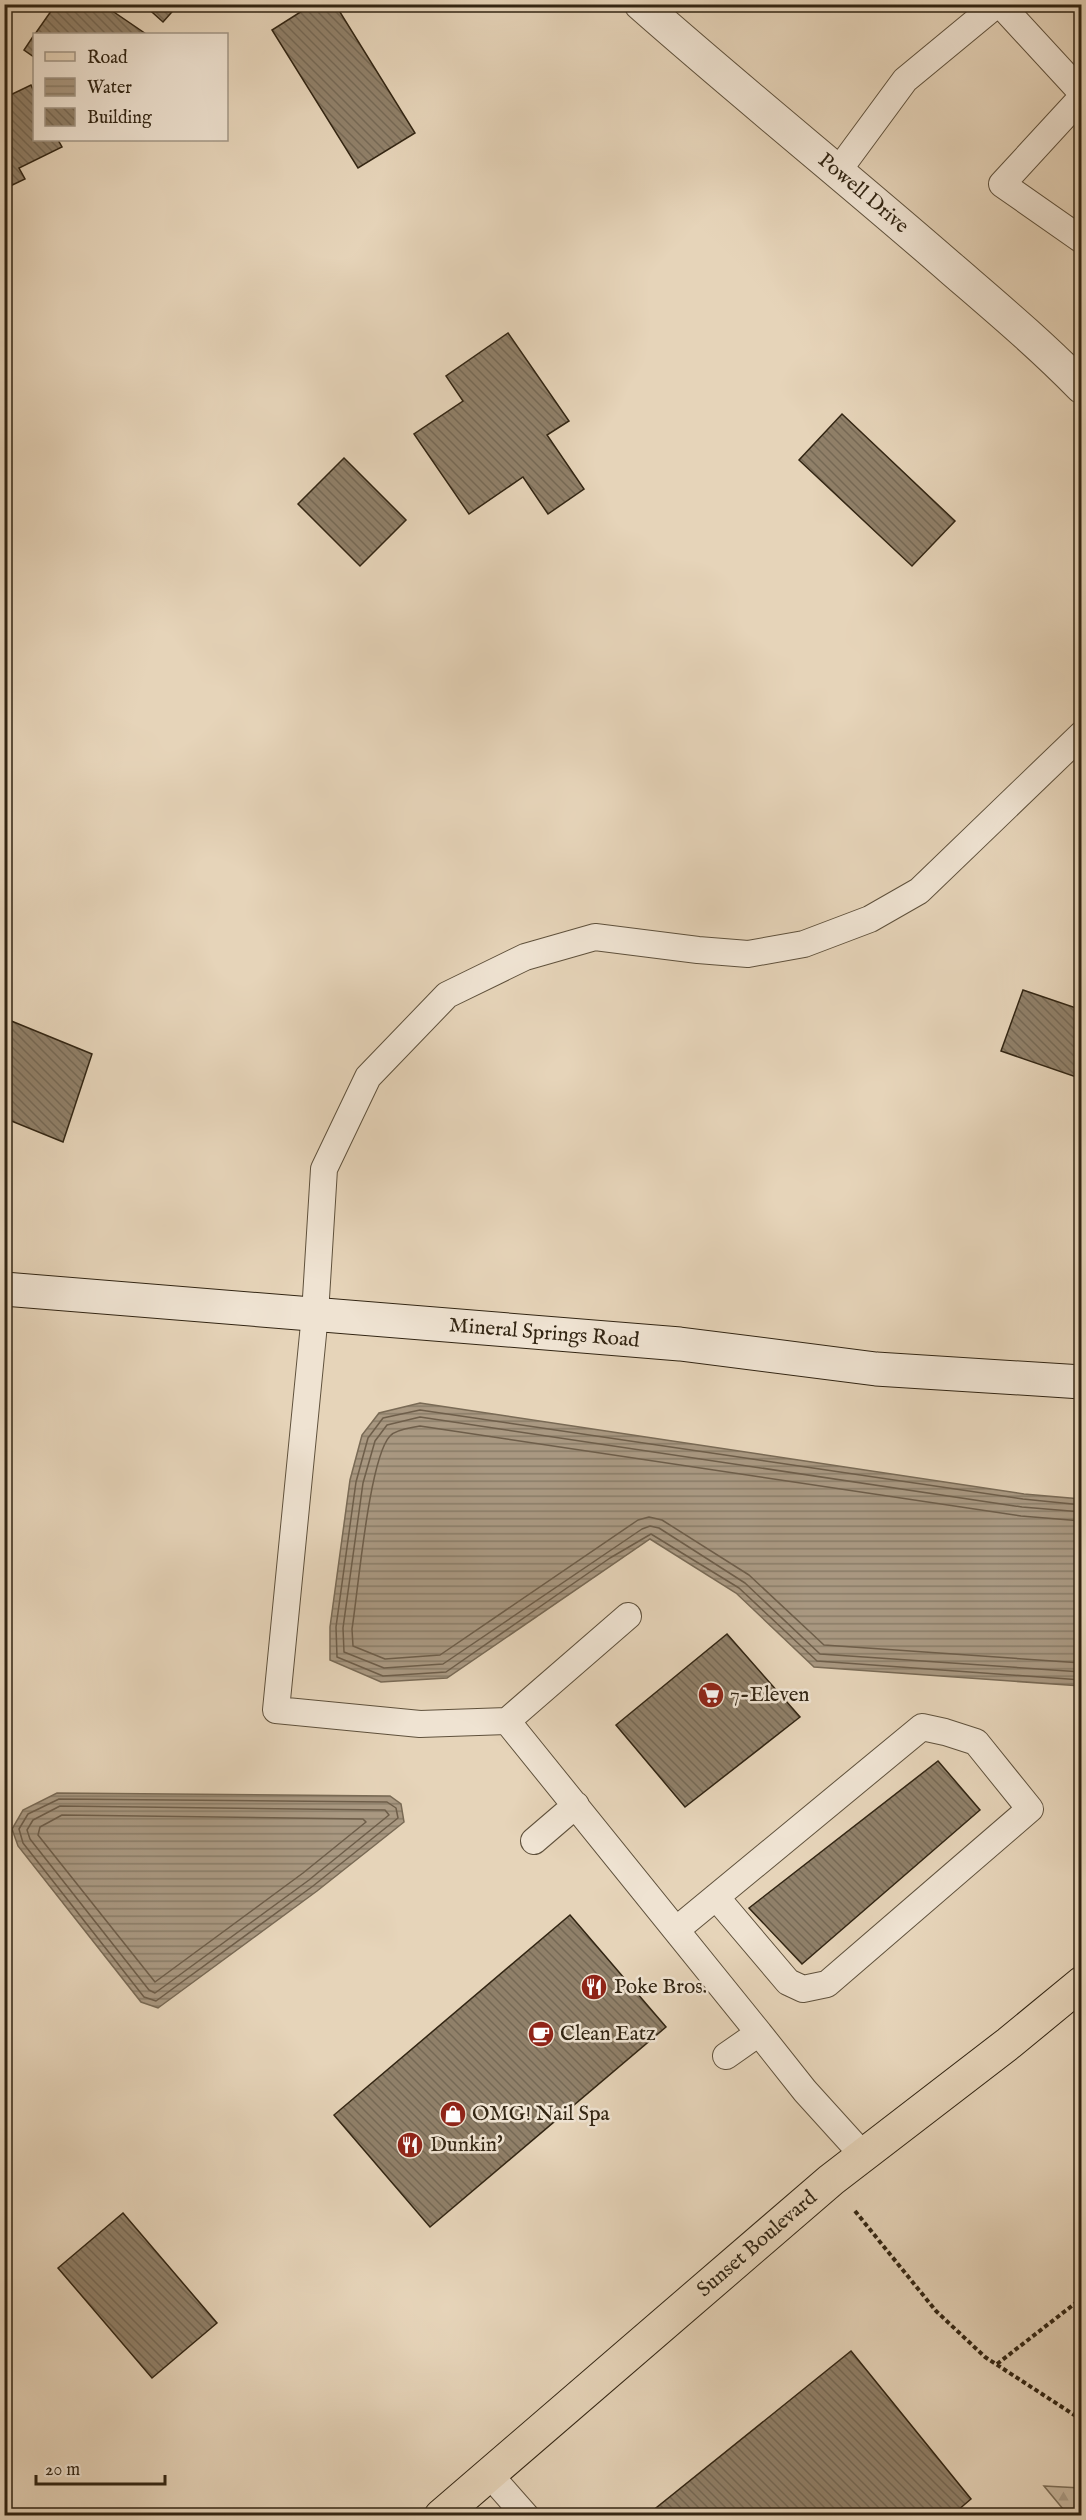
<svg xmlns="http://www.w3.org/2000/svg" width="1086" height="2520" font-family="'IM FELL English',serif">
	<defs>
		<pattern id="forest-firs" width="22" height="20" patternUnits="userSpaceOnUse" patternTransform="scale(1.5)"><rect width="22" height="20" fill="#c7b69d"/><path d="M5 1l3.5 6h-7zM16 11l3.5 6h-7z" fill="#ab9c86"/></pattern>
		<pattern id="water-rules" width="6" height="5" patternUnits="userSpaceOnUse" patternTransform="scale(1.5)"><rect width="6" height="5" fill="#a99881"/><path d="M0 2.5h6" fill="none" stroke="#8a7c68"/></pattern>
		<pattern id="building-back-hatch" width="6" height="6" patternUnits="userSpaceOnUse" patternTransform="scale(1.5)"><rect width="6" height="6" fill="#908069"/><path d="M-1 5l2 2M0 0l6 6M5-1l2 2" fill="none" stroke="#766955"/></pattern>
	</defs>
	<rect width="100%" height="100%" fill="#e6d4b9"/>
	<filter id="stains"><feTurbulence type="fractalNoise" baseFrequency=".00333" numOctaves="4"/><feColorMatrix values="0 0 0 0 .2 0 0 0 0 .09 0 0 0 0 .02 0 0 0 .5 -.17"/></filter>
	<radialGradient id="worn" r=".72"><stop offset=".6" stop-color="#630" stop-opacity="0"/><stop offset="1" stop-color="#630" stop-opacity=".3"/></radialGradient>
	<path fill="url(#forest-firs)" stroke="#7c6e58" stroke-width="1.5" d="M1044,2486L1081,2488V2515H1068Z"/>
	<path fill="url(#water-rules)" stroke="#796a55" stroke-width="1.5" d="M420,1403L1024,1494L1081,1499V1686L814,1667L736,1593L650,1539L447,1678L381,1682L330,1660V1627L350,1480L362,1435L379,1413Z
		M57,1793L390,1796L401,1804L404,1822L317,1891L158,2008L141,2002L18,1846L12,1829L23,1810Z"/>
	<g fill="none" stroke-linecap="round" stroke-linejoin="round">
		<path stroke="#6e5e4a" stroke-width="1.5" d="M1082,1505L1023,1499L420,1410L383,1418L368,1438L356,1482L336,1627L337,1657L383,1676L446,1672L610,1558L651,1534L739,1588L817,1661L1082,1680
			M1082,1512L1022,1507L420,1417L387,1425L375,1441L363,1483L343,1628L344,1652L384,1668L443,1664L642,1529L650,1526L659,1528L745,1583L820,1654L1082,1672
			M1082,1521L1021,1516L420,1426C412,1428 396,1429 390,1436C369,1458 358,1592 352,1629L353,1646L385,1659L440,1655L638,1520L649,1517L662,1520L749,1575L824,1645L1082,1663
			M59,1799L387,1802L396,1808L398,1818L313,1886L156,2001L144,1997L23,1843L19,1829L28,1814Z
			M60,1806L385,1810L389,1815L309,1880L155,1993L149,1990L30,1839L27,1830L33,1820Z
			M62,1815L363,1819L366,1822L303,1873L155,1982L38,1835L40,1827Z"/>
	</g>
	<path fill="url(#building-back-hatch)" stroke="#322513" stroke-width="1.5" d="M56,4H102L146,34H35Z
		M143,4H179L163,22Z
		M313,4H335L415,133L358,168L272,30Z
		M34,35V57L24,50Z
		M31,85L34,92V140H58L62,147L19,168L25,179L4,189V98Z
		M508,333L569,421L547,435L584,489L548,514L523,477L469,514L414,434L463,401L446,376Z
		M842,414L955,521L912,566L799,460Z
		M344,458L406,520L360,566L298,504Z
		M1023,990L1082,1010V1079L1001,1051Z
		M4,1018L92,1054L63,1142L4,1118Z
		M727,1634L800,1717L685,1807L616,1725Z
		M938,1761L980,1810L802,1964L749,1908Z
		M570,1915L666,2027L430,2227L334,2115Z
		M123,2213L217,2323L152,2378L58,2268Z
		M851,2351L971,2499L951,2516H646Z"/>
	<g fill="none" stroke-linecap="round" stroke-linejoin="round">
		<defs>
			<path id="lane" d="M1000,4L1082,93
				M1082,97L1002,184L1082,240
				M838,171L905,80L997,4
				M507,1721L628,1616
				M534,1841L576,1805
				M676,1930L922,1727L945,1732L976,1742L1030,1809L827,1984L803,1989L788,1982L716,1897
				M759,2033L507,1721L420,1724L276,1710L315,1314L324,1169L368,1077L447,995L525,957L595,937L698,950L748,954L804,944L870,919L919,891L1082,734
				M726,2056L759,2033L805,2091L863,2155
				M489,2474L526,2516"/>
			<g id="street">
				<path id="s1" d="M641,4C744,95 850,180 953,270C997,308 1041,345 1082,387"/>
			</g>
			<g id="secondary">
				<path id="s2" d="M4,1289L680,1344L876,1369L1082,1382"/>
			</g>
			<g id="primary">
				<path id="s3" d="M441,2516L831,2180L1009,2043L1082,1983"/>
			</g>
		</defs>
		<use href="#lane" stroke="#5f513c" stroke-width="28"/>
		<use href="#street" stroke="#5f513c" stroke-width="35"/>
		<use href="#secondary" stroke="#322513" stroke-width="35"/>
		<use href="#primary" stroke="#322513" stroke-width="35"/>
		<path stroke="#322513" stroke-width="4" stroke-dasharray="4.5 3" stroke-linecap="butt" d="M855,2211L936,2311L985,2357L1082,2420
			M997,2364L1082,2298"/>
		<use href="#lane" stroke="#efe3d2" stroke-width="26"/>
		<use href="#street" stroke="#efe3d2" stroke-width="33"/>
		<use href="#secondary" stroke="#efe3d2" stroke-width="33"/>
		<use href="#primary" stroke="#e6d4b9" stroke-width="33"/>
	</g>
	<defs>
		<symbol id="supermarket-disc" viewBox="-11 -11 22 22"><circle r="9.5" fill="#8f2418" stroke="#efe3d2"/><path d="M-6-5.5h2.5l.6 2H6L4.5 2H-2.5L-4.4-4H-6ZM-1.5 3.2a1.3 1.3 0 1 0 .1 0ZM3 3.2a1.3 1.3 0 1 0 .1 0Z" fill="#fff"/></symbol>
		<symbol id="restaurant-disc" viewBox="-11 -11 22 22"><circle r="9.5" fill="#8f2418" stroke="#efe3d2"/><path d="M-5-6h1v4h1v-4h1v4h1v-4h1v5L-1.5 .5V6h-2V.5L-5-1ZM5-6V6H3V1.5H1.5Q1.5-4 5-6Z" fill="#fff"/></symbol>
		<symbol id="cafe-disc" viewBox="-11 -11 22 22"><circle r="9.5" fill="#8f2418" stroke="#efe3d2"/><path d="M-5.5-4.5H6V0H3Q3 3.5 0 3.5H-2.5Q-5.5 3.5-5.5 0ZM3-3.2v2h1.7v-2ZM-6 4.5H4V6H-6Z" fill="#fff"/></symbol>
		<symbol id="shop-disc" viewBox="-11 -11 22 22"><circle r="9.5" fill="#8f2418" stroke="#efe3d2"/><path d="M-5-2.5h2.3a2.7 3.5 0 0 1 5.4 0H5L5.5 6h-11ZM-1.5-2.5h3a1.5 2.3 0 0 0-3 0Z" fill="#fff"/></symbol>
	</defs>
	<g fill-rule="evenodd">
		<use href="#supermarket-disc" x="696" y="1680" width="30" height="30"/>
		<use href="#restaurant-disc" x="579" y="1972" width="30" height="30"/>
		<use href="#cafe-disc" x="526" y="2019" width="30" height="30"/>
		<use href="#shop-disc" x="438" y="2099" width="30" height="30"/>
		<use href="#restaurant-disc" x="395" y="2130" width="30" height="30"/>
	</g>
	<g text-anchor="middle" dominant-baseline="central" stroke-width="5" stroke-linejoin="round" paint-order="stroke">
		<g font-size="21" fill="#322513" stroke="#efe3d2">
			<text stroke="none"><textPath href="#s1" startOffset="292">Powell Drive</textPath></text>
			<text stroke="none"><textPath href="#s2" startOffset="542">Mineral Springs Road</textPath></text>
			<text stroke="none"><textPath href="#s3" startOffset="417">Sunset Boulevard</textPath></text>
		</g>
		<g font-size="21" fill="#322513" stroke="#efe3d2" text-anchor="start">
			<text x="730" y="1695">7-Eleven</text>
			<text x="614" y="1987">Poke Bros.</text>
			<text x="560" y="2034">Clean Eatz</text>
			<text x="472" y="2114">OMG! Nail Spa</text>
			<text x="430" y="2145">Dunkin'</text>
		</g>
	</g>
	<rect width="1086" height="2520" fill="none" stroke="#e6d4b9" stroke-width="24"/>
	<rect x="6" y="6" width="1074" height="2508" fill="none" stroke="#322513" stroke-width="3"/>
	<rect x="12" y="12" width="1062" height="2496" fill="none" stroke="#322513" stroke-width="1.5"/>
	<rect x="33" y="33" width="195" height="108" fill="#efe3d2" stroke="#a39786" stroke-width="1.5"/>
	<rect x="45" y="52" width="30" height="9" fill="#e6d4b9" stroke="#a39786" stroke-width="1.5"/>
	<text x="87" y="63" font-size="18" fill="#322513">Road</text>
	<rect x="45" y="78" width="30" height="18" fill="url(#water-rules)" stroke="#a39786" stroke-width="1.5"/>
	<text x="87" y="93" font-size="18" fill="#322513">Water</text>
	<rect x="45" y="108" width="30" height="18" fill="url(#building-back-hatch)" stroke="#a39786" stroke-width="1.5"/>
	<text x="87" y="123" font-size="18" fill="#322513">Building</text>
	<path d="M36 2475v9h129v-9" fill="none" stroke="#322513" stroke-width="3"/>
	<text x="45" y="2475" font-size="18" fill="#322513" stroke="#efe3d2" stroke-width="4.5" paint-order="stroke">20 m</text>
	<rect width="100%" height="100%" filter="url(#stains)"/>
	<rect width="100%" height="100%" fill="url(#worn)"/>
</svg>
